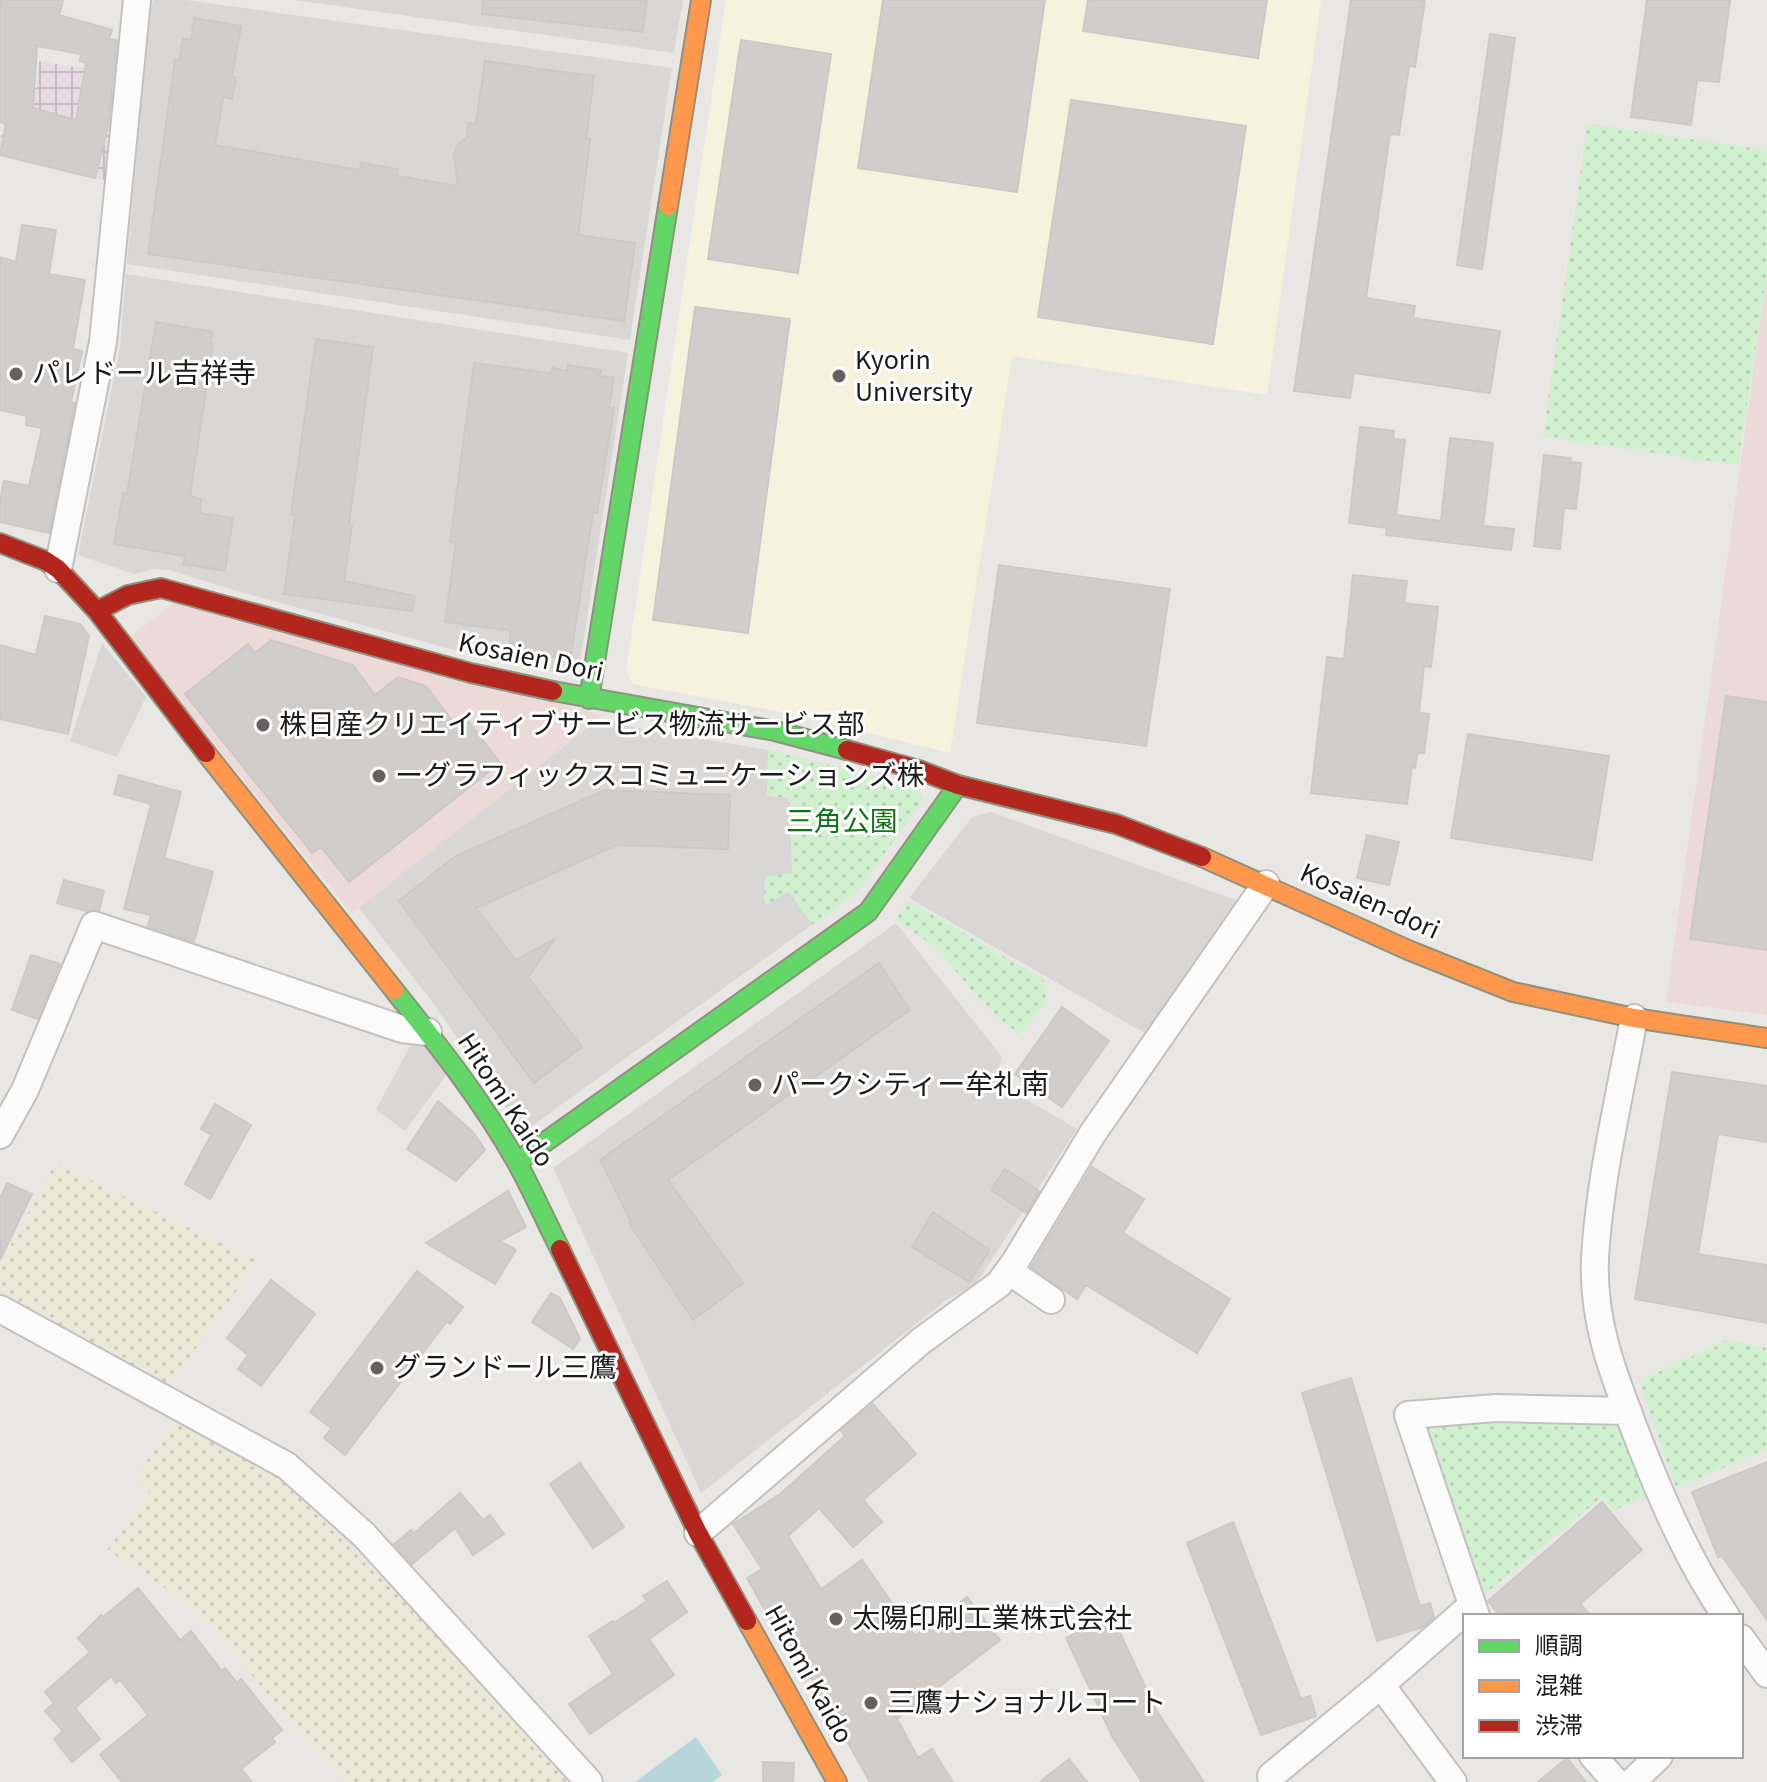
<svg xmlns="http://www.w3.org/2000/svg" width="1767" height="1782" font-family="'Source Sans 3','Noto Sans JP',sans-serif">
	<defs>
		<pattern id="industrial-grid" width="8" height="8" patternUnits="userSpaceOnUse" patternTransform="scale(2)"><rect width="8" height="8" fill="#e7dce3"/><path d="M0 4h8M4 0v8" fill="none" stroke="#c6bcc2"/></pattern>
		<pattern id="farmland-dots" width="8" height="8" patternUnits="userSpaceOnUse" patternTransform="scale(2)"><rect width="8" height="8" fill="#eae9d7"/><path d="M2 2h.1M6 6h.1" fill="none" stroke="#c8c7b8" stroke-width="1.8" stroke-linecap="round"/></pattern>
		<pattern id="park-dots" width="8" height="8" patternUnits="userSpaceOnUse" patternTransform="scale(2)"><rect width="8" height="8" fill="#d1f0d0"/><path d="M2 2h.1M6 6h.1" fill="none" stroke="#b3cdb2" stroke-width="1.8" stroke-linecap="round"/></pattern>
	</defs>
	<rect width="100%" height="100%" fill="#e9e7e4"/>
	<path fill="#d8d7d5" d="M153,0H186L672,68L630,340L127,264L147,35Z
		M294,0H683L674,53Z
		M126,274L628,353L580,663L565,674L484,658L244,593L169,570L154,569L134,574L78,555L120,347Z
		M102,643L146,697L117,757L70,741Z
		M596,721L768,750L918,787L923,799L856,893L529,1128L519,1127L430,999L359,908Z
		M991,812L1241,902L1148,1035L909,898L972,817Z
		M896,923L1002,1057L995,1081L1077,1129L975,1285L945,1301L701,1493L553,1168Z
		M424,1041L447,1074L405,1131L376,1110L412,1042Z"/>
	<path fill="#ecdad8" d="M1767,272V1015L1666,1002Z
		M175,602L603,715L352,914L128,638Z"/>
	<path fill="url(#industrial-grid)" d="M39,61L120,75L111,182L0,156V140L16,82L37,88Z"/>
	<path fill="#f5f3dd" d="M726,0H1321L1267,395L1012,356L950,753L792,714L633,684L626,670Z"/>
	<path fill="url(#farmland-dots)" d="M55,1163L258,1261L166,1391L0,1293V1265Z
		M177,1419L281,1480L371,1566L461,1657L570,1782H344L278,1707L215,1630L170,1591L107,1550L150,1492L135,1477Z"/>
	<path fill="url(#park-dots)" d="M1587,124L1767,150V272L1738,465L1543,437Z
		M768,750L918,787L923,799L856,893L813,925L788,891L767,905L764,900L765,877L792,873L789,798L767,796Z
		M909,901L1043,979L1047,1002L1019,1035L983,1004L936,947L895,920Z
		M1727,1340L1767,1348V1449L1676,1488L1639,1381Z
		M1619,1419L1651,1493L1614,1510L1602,1497L1478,1600L1417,1420Z"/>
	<path fill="#b7d6dc" d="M696,1737L722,1775L713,1782H635Z"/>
	<path fill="#d0cdcb" stroke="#ccc9c5" stroke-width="2" fill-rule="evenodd" d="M0,0H63L59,15L112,30L109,39L117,40L108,126L95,178L0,155L6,124L0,122ZM37,46L81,54L80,61L86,63L76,120L33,108Z
		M483,0H647L643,32L482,14Z
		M883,0H1045L1017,192L858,168Z
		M1088,0H1267L1258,58L1083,31Z
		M1351,0H1425L1415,67L1409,66L1399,135L1390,134L1366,298L1415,306L1413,318L1500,331L1490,393L1354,373L1350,398L1294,391Z
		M1647,0H1730L1719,82L1697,80L1691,125L1631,117Z
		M194,18L241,26L232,77L236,78L232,99L223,97L215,145L360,170L361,163L398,169L397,176L458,186L454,154L457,146L467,137L468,123L476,124L485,61L594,76L586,138L590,139L578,235L635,243L624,321L148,254L175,59L179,60L183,38L191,40Z
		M1490,34L1515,38L1482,269L1457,265Z
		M741,40L831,54L798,273L708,259Z
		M1071,100L1246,126L1213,344L1038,317Z
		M22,225L56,230L49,274L85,280L73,349L82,351L71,402L75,403L49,533L0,522V501L4,481L29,486L42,428L26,425L27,416L0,410V257L16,262Z
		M695,307L790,319L748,633L653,620Z
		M156,322L213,332L210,343L213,344L190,496L201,499L200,513L233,518L225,571L183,564L185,556L114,544L123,493L127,494Z
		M316,339L373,347L349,524L352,525L344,581L415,596L412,611L284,594L295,515L291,514Z
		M474,363L551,373L552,368L567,371L568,365L601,370L600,376L614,377L609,408H614L597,513H593L571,654L556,652V657L524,652L525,647L509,644L511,631L445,622L456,543L450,542Z
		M1360,427L1394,431L1393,439L1405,440L1396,515L1441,521L1450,438L1493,443L1483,526L1514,529L1511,550L1386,535L1387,528L1349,523Z
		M1544,455L1571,458L1570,462L1581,463L1576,509L1564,508L1560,549L1534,546Z
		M999,565L1170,589L1146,746L977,723Z
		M1353,575L1407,581L1404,603L1438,607L1431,667L1424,666L1419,713L1429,714L1424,753H1418L1415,768L1412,767L1407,804L1311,793L1327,657L1344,659Z
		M45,616L80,624L89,636L68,734L0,719V645L36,655Z
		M271,640L353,665L375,695L398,677L426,686L456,726L466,718L500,763L349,882L321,847L312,853L185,694L248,644L255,653Z
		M1726,696L1767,702V950L1690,939Z
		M1468,734L1609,756L1592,860L1451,838Z
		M119,775L181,792L164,858L213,872L194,942L148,926L151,915L124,909L151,804L114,794Z
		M605,790L730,795L728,849L617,845L476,908L516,960L555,939L528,977L582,1047L534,1083L399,901L454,857Z
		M1367,835L1399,842L1389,885L1357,878Z
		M64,880L104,891L99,910L86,911L57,903Z
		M31,955L60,964L38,1019L12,1010Z
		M879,963L910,1010L668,1180L743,1283L693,1320L629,1223L631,1222L600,1160Z
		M1062,1007L1109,1041L1062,1107L1015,1074Z
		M1672,1072L1767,1086V1142L1718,1134L1698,1254L1767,1265V1323L1635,1299Z
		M438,1101L473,1132L485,1150L456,1181L407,1149Z
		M215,1104L251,1125L210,1199L185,1184L211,1135L201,1129Z
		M1092,1167L1144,1199L1123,1233L1230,1299L1197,1353L1086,1285L1077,1299L1031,1267Z
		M1005,1169L1039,1191L1026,1213L991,1190Z
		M7,1183L32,1194L0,1260V1198Z
		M508,1191L526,1227L500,1241L516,1250L495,1284L426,1243Z
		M933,1212L990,1250L969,1282L912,1247Z
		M417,1271L463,1307L450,1324L447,1321L345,1455L324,1438L331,1428L310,1412Z
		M271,1280L315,1314L261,1386L238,1369L248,1355L227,1338Z
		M551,1293L560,1298L580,1339L573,1349L532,1322Z
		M1351,1378L1420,1606L1430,1603L1434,1617L1423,1627L1377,1641L1302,1393Z
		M873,1404L916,1454L863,1500L882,1522L853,1547L819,1508L788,1536L821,1589L862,1560L915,1636L967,1597L1000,1640L897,1719L918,1758L932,1749L953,1782H870L811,1677L805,1681L747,1578L762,1569L733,1524L779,1495L845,1436L841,1431Z
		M1767,1462V1620L1722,1556L1718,1557L1692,1492Z
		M580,1463L624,1527L593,1548L550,1484Z
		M460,1493L483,1520L490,1515L504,1534L473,1555L455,1528L412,1564L394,1544L411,1530L414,1533Z
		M1602,1502L1642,1550L1580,1604L1591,1616H1500L1488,1601Z
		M1233,1522L1301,1699L1310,1696L1316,1716L1261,1735L1187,1543Z
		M667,1581L687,1612L649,1639L674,1675L590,1734L569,1704L613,1674L589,1636L613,1621L614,1623L647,1601L643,1596Z
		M138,1588L180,1640L191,1631L222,1671L225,1668L237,1683L241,1679L282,1730L272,1738L275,1742L241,1769L252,1782H122L100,1755L148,1715L120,1680L116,1683L111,1676L75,1708L100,1739L72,1762L54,1739L63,1731L45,1711L54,1703L45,1692L90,1652L78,1638L101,1615L103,1617Z
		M1112,1616L1156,1710L1204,1782H1142L1113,1738L1066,1638Z
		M1567,1758L1586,1782H1538Z
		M1069,1759L1087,1782H1040Z
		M763,1762L794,1763L793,1782H763Z"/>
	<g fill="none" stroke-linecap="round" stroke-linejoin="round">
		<defs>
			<path id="street" d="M58,569L103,342L137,0
				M1634,1018C1620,1094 1599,1182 1595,1259C1592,1325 1616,1381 1639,1441C1663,1502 1689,1562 1726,1616
				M0,1135L25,1090L94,925L402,1029L428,1032
				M1009,1271L1051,1300
				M0,1309L287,1466L364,1535L589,1782
				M698,1533L921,1341L999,1284L1015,1262L1093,1133L1266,884
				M1476,1616L1408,1415L1496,1408L1628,1411
				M1741,1638L1767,1674
				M1381,1685L1453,1782
				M1593,1756L1616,1782
				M1271,1776L1381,1685L1471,1606
				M1632,1782L1659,1756"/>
			<path id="fast" d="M553,691L775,731L847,750
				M589,699L668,206
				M394,990C437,1044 482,1100 516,1161C532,1189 545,1220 560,1249
				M517,1162L868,912L958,785"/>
			<path id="slow" d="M668,206L701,0
				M206,753L394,990
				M1202,857L1408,950L1513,992L1634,1018L1767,1038
				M747,1621L837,1782"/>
			<path id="jam" d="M0,543L46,561L58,569L97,611L206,753
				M97,611L128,595L161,588L471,673L553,691
				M847,750L919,770L958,785L1116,824L1202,857
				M560,1249L698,1533L747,1621"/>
		</defs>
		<use href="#street" stroke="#c2c1c0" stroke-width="30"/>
		<use href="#fast" stroke="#90917d" stroke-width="22"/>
		<use href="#slow" stroke="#90917d" stroke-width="22"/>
		<use href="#jam" stroke="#90917d" stroke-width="22"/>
		<use href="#street" stroke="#fcfbfb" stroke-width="26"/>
		<use href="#fast" stroke="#63d668" stroke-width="18"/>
		<use href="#slow" stroke="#ff974d" stroke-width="18"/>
		<use href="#jam" stroke="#b3261e" stroke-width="18"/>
	</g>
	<g fill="#636261" stroke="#fff" stroke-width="3">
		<circle cx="16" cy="374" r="8"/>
		<circle cx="839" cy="376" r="8"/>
		<circle cx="263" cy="725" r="8"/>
		<circle cx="379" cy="776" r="8"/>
		<circle cx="755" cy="1085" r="8"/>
		<circle cx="377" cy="1368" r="8"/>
		<circle cx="836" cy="1619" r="8"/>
		<circle cx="871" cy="1703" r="8"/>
	</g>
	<g text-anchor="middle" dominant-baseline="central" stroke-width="6" stroke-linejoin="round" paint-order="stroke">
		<g font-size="28" fill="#1b1b1b" stroke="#fff" text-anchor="start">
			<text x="855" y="360">Kyorin<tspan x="855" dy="32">University</tspan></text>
			<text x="32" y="374">パレドール吉祥寺</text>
			<text x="279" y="725">株日産クリエイティブサービス物流サービス部</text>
			<text x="395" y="776">ーグラフィックスコミュニケーションズ株</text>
			<text x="771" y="1085">パークシティー牟礼南</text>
			<text x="393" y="1368">グランドール三鷹</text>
			<text x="852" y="1619">太陽印刷工業株式会社</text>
			<text x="887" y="1703">三鷹ナショナルコート</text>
		</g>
		<g font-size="28" fill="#1b1b1b" stroke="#fff">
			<text transform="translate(531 657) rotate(12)">Kosaien Dori</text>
			<text transform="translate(1370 901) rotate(24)">Kosaien-dori</text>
			<text transform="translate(506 1100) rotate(57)">Hitomi Kaido</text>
			<text transform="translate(809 1674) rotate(61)">Hitomi Kaido</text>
		</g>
		<g font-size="28" fill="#0e7414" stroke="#fff">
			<text x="842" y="822">三角公園</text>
		</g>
	</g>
	<rect x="1463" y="1614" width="280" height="144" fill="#ffffff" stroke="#a4a4a4" stroke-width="2"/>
	<rect x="1479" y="1640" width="40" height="12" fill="#63d668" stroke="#a4a4a4" stroke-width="2"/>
	<text x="1535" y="1654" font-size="24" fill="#1b1b1b">順調</text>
	<rect x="1479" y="1680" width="40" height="12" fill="#ff974d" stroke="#a4a4a4" stroke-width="2"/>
	<text x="1535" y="1694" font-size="24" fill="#1b1b1b">混雑</text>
	<rect x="1479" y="1720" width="40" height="12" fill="#b3261e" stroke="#a4a4a4" stroke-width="2"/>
	<text x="1535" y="1734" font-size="24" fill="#1b1b1b">渋滞</text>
</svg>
